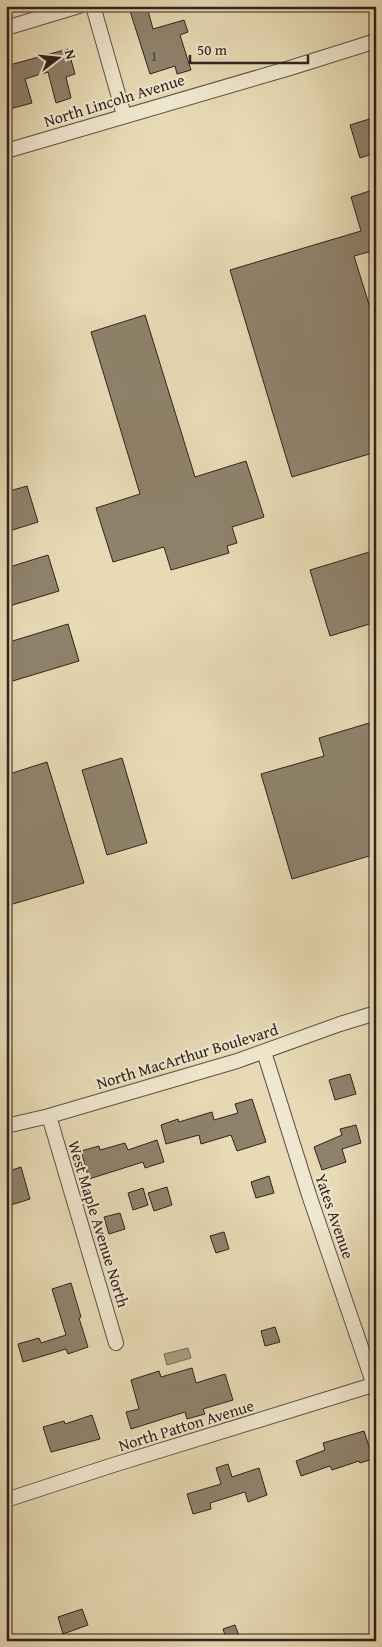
<svg xmlns="http://www.w3.org/2000/svg" width="382" height="1647" font-family="'Gentium Book Plus',serif">
	<rect width="100%" height="100%" fill="#e7dab5"/>
	<filter id="stains"><feTurbulence type="fractalNoise" baseFrequency=".004" numOctaves="4"/><feColorMatrix values="0 0 0 0 .2 0 0 0 0 .09 0 0 0 0 .02 0 0 0 .5 -.17"/></filter>
	<radialGradient id="worn" r=".72"><stop offset=".6" stop-color="#630" stop-opacity="0"/><stop offset="1" stop-color="#630" stop-opacity=".3"/></radialGradient>
	<path fill="#a99c81" stroke="#796c59" d="M188,1348L191,1358L167,1365L164,1354Z"/>
	<path fill="#8f826c" stroke="#30231c" d="M147,7L153,29L184,20L188,32L180,35L191,70L177,74L175,66L150,74L130,11Z
		M68,49L75,74L66,77L71,98L56,103L48,72L25,79L32,103L6,110V66Z
		M376,117V153L360,158L350,125Z
		M376,189V250L354,256L376,327V452L292,477L230,270L361,231L351,197Z
		M145,315L195,477L246,461L264,517L232,527L237,543L227,546L229,553L171,570L164,547L113,562L96,508L140,494L91,332Z
		M27,486L38,522L6,532V492Z
		M376,550V622L330,636L310,570Z
		M48,555L59,591L6,607V568Z
		M68,624L79,661L6,683V643Z
		M376,721V854L292,879L261,774L324,756L319,738Z
		M122,758L147,843L107,855L82,770Z
		M47,762L84,883L6,906V775Z
		M350,1074L356,1094L335,1100L329,1080Z
		M252,1099L266,1142L237,1151L231,1135L201,1144L199,1135L166,1144L161,1125L178,1119L179,1122L212,1112L214,1120L238,1113L235,1104Z
		M356,1125L361,1143L342,1149L346,1162L322,1170L314,1147L342,1135L340,1129Z
		M157,1140L164,1162L145,1168L143,1162L89,1179L81,1151L99,1146L100,1150L125,1143L128,1150Z
		M21,1167L30,1199L11,1205L6,1190V1172Z
		M269,1176L274,1193L256,1198L251,1182Z
		M167,1187L172,1205L154,1211L148,1193Z
		M143,1188L148,1205L133,1210L128,1193Z
		M120,1213L125,1229L109,1234L104,1217Z
		M224,1232L229,1249L216,1253L210,1236Z
		M71,1283L81,1317L79,1318L88,1347L68,1354L66,1349L23,1362L18,1344L39,1338L41,1343L66,1335L52,1289Z
		M275,1327L280,1342L265,1346L261,1331Z
		M192,1368L196,1383L225,1374L233,1400L203,1409L205,1414L187,1419L185,1412L131,1429L126,1412L139,1409L131,1380L159,1371L161,1377Z
		M92,1415L100,1439L51,1452L43,1427L64,1421L65,1424Z
		M364,1431L373,1459L360,1463L359,1461L332,1470L330,1466L301,1476L296,1461L325,1450L323,1443Z
		M228,1464L232,1477L259,1468L267,1495L248,1502L245,1492L210,1503L211,1509L193,1514L187,1494L221,1484L216,1468Z
		M82,1609L88,1625L63,1634L58,1617Z
		M235,1625L241,1641H227L223,1629Z"/>
	<g fill="none" stroke-linecap="round" stroke-linejoin="round">
		<defs>
			<path id="street" d="M93,6L124,115
				M6,28L79,6
				M6,151L290,68L376,41
				M264,1052L309,1195L376,1391
				M49,1116L116,1343
				M6,1126L49,1116L237,1061L340,1024L376,1013
				M6,1500L110,1466L376,1384"/>
		</defs>
		<use href="#street" stroke="#5e5142" stroke-width="16"/>
		<use href="#street" stroke="#efe7cf" stroke-width="14"/>
	</g>
	<g text-anchor="middle" dominant-baseline="central" stroke-width="4" stroke-linejoin="round" paint-order="stroke">
		<g font-size="14" fill="#483b30">
			<text x="154" y="56">1</text>
		</g>
		<g font-size="16" fill="#30231c" stroke="#efe7cf">
			<text transform="translate(114 100) rotate(-17)">North Lincoln Avenue</text>
			<text transform="translate(187 1056) rotate(-17)">North MacArthur Boulevard</text>
			<text transform="translate(335 1216) rotate(71)">Yates Avenue</text>
			<text transform="translate(99 1224) rotate(73)">West Maple Avenue North</text>
			<text transform="translate(186 1425) rotate(-17)">North Patton Avenue</text>
		</g>
	</g>
	<rect width="382" height="1647" fill="none" stroke="#e7dab5" stroke-width="25"/>
	<rect x="8" y="8" width="367" height="1632" fill="none" stroke="#30231c" stroke-width="2.5"/>
	<rect x="12" y="12" width="357" height="1622" fill="none" stroke="#30231c"/>
	<g transform="translate(58 58) rotate(74)" stroke="#efe7cf" stroke-width="4" paint-order="stroke">
	<path d="M0-4L9 19L0 12L-9 19Z" fill="#30231c"/>
	<text y="-8" font-size="14" font-weight="bold" text-anchor="middle" fill="#30231c">N</text>
	</g>
	<path d="M190 55v8h118v-8" fill="none" stroke="#30231c" stroke-width="2.5"/>
	<text x="197" y="55" font-size="15" fill="#30231c" stroke="#efe7cf" stroke-width="4" paint-order="stroke">50 m</text>
	<rect width="100%" height="100%" filter="url(#stains)"/>
	<rect width="100%" height="100%" fill="url(#worn)"/>
</svg>
